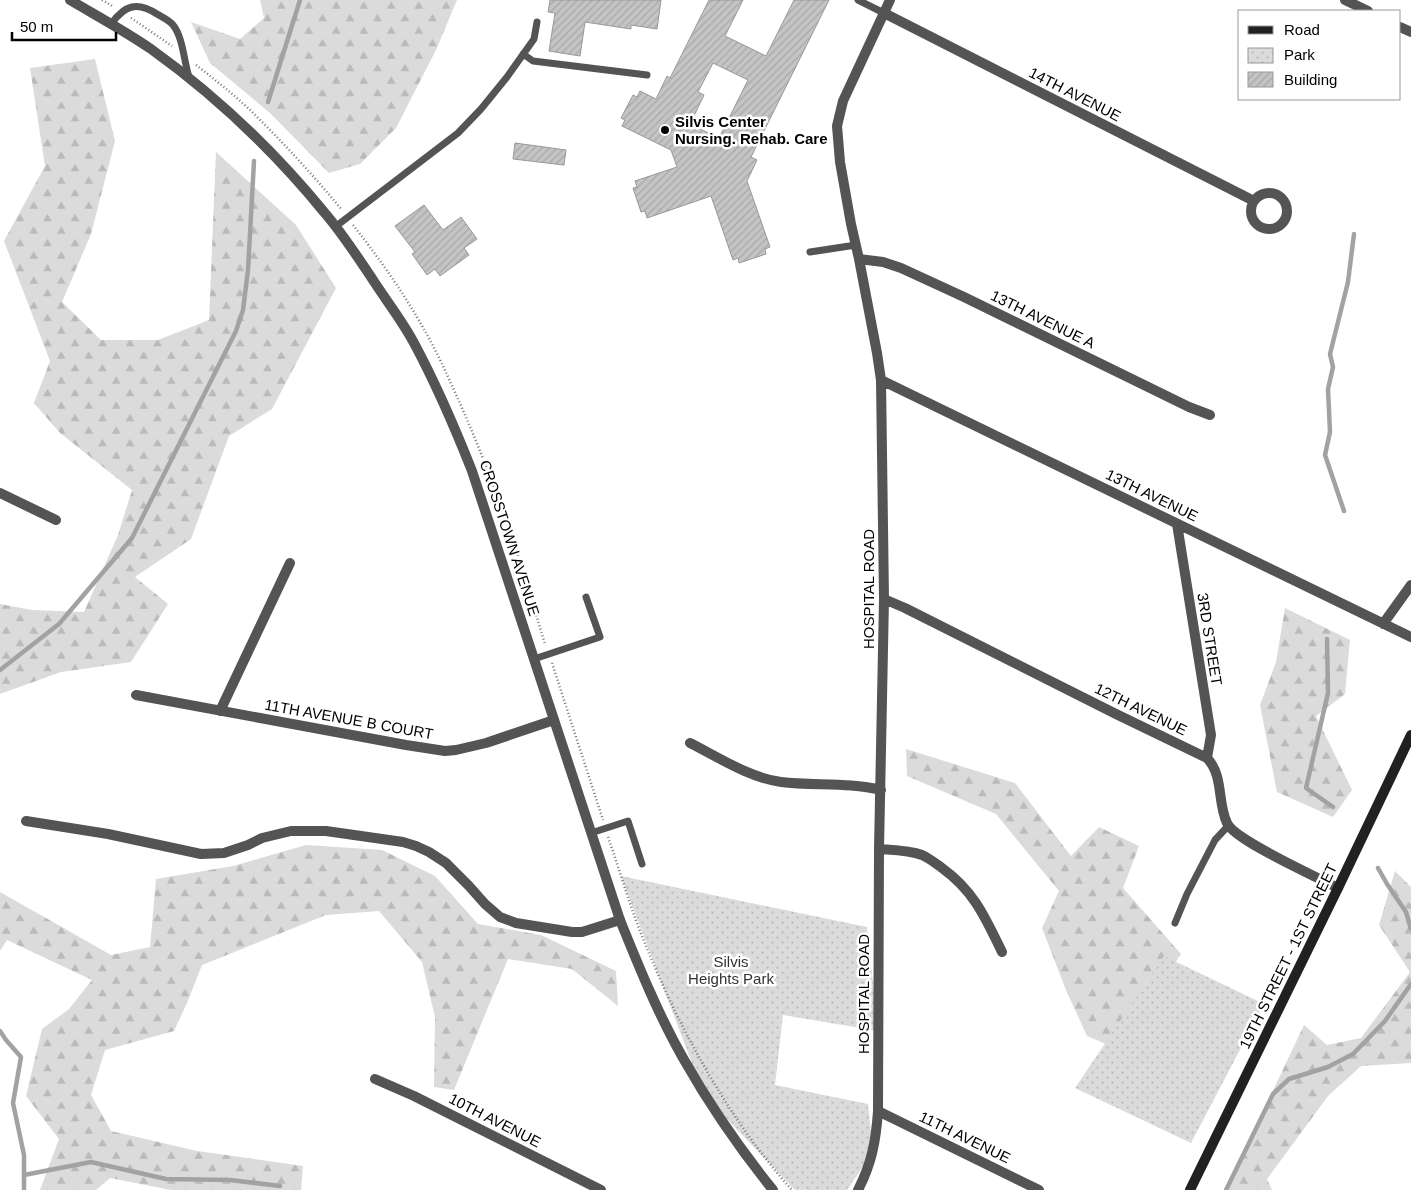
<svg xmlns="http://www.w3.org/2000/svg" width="1411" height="1190" font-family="Arial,sans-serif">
	<defs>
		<pattern id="forest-firs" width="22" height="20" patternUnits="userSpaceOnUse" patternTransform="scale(1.25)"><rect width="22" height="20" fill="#dbdbdb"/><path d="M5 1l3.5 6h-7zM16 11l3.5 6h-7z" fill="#bababa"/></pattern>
		<pattern id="park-dots" width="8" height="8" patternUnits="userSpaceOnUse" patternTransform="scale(1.25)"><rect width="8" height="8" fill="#dbdbdb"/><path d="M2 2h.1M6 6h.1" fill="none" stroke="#bababa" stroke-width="1.8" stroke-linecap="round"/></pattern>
		<pattern id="building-hatch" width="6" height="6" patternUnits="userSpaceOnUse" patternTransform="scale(1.25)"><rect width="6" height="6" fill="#c4c4c4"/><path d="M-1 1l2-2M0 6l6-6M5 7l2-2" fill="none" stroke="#a7a7a7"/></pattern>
	</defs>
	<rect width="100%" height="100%" fill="#fff"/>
	<path fill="url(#forest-firs)" d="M260,0H457L436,50L396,128L360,164L329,173L270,113L210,63L191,22L240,39L264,18Z
		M95,59L115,141L91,234L62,302L101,340H158L209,320L216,152L296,225L336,288L272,409L229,436L191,539L135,577L168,604L131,662L61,672L0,694V604L32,610L84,612L118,535L132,490L60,433L34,403L50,361L4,241L45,166L30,68Z
		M1285,608L1350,640L1345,694L1316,716L1352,790L1333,817L1277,792L1260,705L1276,662Z
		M906,749L1015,783L1071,856L1099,827L1139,846L1123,888L1181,954L1118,1049L1087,1036L1066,990L1042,928L1059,891L996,814L907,776Z
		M306,845L382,850L435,876L478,924L541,935L616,971L618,1006L572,969L508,959L454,1090L434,1087L435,1017L422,962L379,911L326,915L202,965L187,1003L174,1031L105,1050L91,1095L111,1131L197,1151L303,1166L301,1190H171L110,1178L96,1190H40L59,1139L26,1096L42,1029L69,1009L92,980L7,940L0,951V892L111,955L150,947L156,879L233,866Z
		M1395,871L1411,887V1063L1361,1066L1328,1096L1267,1179L1272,1190H1226L1304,1025L1327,1045L1361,1038L1410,972L1379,925Z"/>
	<path fill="url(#park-dots)" d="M621,876L867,927L878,1031L783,1015L775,1085L868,1104L873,1152L847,1190H795L704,1095Z
		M1164,956L1264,1004L1191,1143L1075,1088Z"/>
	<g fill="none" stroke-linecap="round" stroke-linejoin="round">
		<path stroke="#a2a2a2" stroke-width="4.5" d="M268,102L300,0
			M1344,511L1325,455L1330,432L1328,389L1333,367L1330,354L1348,282L1354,234
			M1327,639L1328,693L1306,788L1333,807
			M0,670L59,624L132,538L236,331L243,310L248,270L254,161
			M1378,868L1387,884L1406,912L1411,929
			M0,1031L6,1040L21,1057L13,1103L24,1155V1190
			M24,1175L91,1162L166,1179L230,1180L280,1186
			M1226,1190L1273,1094L1289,1079L1328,1067L1353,1054L1385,1021L1411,984"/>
	</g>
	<path fill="url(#building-hatch)" stroke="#989898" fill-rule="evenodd" d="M550,0H661L657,29L631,25V29L585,22L580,56L549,51L555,13L548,12Z
		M709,0H743L725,36L766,56L794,0H829L751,157L757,160L747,181L770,247L765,249L766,254L739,263L738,258L733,260L711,196L647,218L645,211L641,212L633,188L637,187L635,181L677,167L671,150L622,126L625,120L621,118L633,95L637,97L640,91L656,99L667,76L670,78ZM713,63L748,80L719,138L690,124L704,95L698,92Z
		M515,143L566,150L564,165L513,159Z
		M424,205L443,230L461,217L477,239L464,248L469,255L440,276L435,269L427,275L412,254L415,252L395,226Z"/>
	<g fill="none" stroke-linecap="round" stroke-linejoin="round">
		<path stroke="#767676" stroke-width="2.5" stroke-dasharray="1 2.5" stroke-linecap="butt" d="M102,0L114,7
			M131,18L172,46
			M196,65C214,79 232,93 249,109C282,141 313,175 342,210
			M353,225C387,268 419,315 443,366C466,415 487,466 505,517C520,559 532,602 545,644
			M552,663L603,820
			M608,837C619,868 628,900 640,931C675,1021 727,1118 792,1190"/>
		<path stroke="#545454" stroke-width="7" d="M858,0L884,13
			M111,24C125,5 137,1 157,14C162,17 169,20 173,25C183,37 184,62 189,77
			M523,54L533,61L647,75
			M335,227L458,133L481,109L507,77L534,39L537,22
			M810,252L856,245
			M534,659L600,637L586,597
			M591,833L628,821L642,864
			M1175,923L1187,894L1215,840L1228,826"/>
		<path stroke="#545454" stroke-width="10" d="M1345,0L1368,11
			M884,13L1254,201
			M1400,27L1411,32
			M1251 211a18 18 0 1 1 36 0a18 18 0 1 1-36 0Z
			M859,259L883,262L901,268L964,297L1189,407L1210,415
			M881,380L1411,637
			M0,493L56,520
			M1177,524L1211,735L1207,758
			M884,599L905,608L1116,714L1207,758C1224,776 1217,802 1227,823C1234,840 1317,877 1338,888
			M1383,624L1411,585
			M136,695L406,745L445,751L456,750L486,743L554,720
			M220,711L290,563
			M690,743C718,757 750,778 781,782C814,786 848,782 881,790
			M26,821L108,834L201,854L224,853L248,845L262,838L291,831H326L403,842L416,846L429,852L446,863L469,886L485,904L500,917L516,923L572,932H582L620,920
			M879,849C893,850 909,850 922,855C929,858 935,863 942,868C974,891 985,917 1002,952
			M375,1079L414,1096L601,1190
			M878,1111L1039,1190
			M858,1190C872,1163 876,1140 878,1111L879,849L884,599L881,380L877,353L859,259L851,224L840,162L837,126L843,101L890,0"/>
		<path stroke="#545454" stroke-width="10" d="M70,0C97,16 125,31 151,49C215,95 274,151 324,212C343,234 359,259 375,283C388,303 403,322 414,343C436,384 455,428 472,471L620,920C639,967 658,1014 683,1058C709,1104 740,1149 773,1190"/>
		<path stroke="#212121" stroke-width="10" d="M1190,1190L1338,888L1411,735"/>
	</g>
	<circle fill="#000" stroke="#fff" stroke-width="2" cx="665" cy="130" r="5"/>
	<g text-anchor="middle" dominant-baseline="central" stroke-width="5" stroke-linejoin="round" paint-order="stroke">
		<g font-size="15" fill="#000" stroke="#fff">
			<text transform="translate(1075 94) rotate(27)">14TH AVENUE</text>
			<text transform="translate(1043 319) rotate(26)">13TH AVENUE A</text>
			<text transform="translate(1152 495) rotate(26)">13TH AVENUE</text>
			<text transform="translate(510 538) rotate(72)">CROSSTOWN AVENUE</text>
			<text transform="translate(868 589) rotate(-90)">HOSPITAL ROAD</text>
			<text transform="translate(1210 639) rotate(81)">3RD STREET</text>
			<text transform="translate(1141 709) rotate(26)">12TH AVENUE</text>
			<text transform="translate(349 719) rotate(10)">11TH AVENUE B COURT</text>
			<text transform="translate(1288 956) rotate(-64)">19TH STREET - 1ST STREET</text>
			<text transform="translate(863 994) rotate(-90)">HOSPITAL ROAD</text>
			<text transform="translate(495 1120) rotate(27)">10TH AVENUE</text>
			<text transform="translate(965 1137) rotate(26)">11TH AVENUE</text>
		</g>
		<g font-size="15" font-weight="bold" fill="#000" stroke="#fff" text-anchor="start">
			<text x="675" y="121">Silvis Center<tspan x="675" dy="17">Nursing. Rehab. Care</tspan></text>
		</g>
		<g font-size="15" fill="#323232" stroke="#fff">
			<text x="731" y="961">Silvis<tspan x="731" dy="17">Heights Park</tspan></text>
		</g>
	</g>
	<rect x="1238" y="10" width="162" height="90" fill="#ffffff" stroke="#999999"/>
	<rect x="1248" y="26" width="25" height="8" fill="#212121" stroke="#999999"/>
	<text x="1284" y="35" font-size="15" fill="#000000">Road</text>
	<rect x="1248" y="48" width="25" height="15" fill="url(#park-dots)" stroke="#999999"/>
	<text x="1284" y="60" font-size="15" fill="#000000">Park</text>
	<rect x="1248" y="72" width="25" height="15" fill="url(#building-hatch)" stroke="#999999"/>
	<text x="1284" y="85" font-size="15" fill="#000000">Building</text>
	<path d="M12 32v8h104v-8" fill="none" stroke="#000000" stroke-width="2.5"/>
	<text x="20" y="32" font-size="15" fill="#000000" stroke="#ffffff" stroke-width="4" paint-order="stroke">50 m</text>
</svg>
